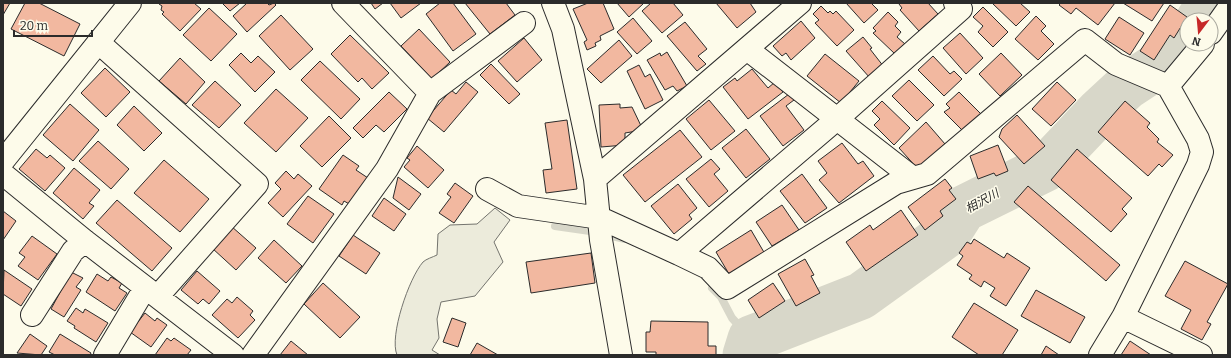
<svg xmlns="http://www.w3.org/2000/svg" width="1231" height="358" font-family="Bitter,'Noto Sans JP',serif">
	<rect width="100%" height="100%" fill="#fdfbea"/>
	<path fill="#ecebdb" stroke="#74746e" d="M495,208L510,220L494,242L503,262L475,296L441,302L437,319L439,338L432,350L440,355H397C389,336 409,278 423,262C426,259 433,257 437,255L438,234L450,225L477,224Z"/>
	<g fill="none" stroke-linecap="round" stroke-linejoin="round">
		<path stroke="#d8d7c9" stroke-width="8" d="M555,226L590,231L625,239
			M712,288L721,297L732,318L751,339"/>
		<path stroke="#d8d7c9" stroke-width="47" d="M1199,20L1211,3
			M746,355L751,339L861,296L947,234L963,209L1046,168L1100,111L1127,86L1162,63L1187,35"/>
	</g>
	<path fill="#f2b8a0" stroke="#2b2b2b" d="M3,3H10L3,15Z
		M25,3H39L80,24L64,56L11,29Z
		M160,3H194L201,9L180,31L162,14L164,12L161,10L162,6L159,4Z
		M222,3H240L230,11Z
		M247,3H267L269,5L274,3L276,5L247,32L233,16Z
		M371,3H383L375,9Z
		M390,3H421L401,18Z
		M440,3H453L476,34L453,51L426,14Z
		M465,3H506L515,15L490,34Z
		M588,3H603L614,29L600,36L601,40L595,43L596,46L587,50L584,42L587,40L573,9Z
		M617,3H644L629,17Z
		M651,3H673L683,15L662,33L642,11Z
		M716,3H750L756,12L737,28Z
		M846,3H871L878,10L864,23Z
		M900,3H928L938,14L919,31L900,10L902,8L899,4Z
		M992,3H1020L1030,12L1016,26Z
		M1061,3H1115L1098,25L1076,8L1071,14L1059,5Z
		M1123,3H1164L1152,21Z
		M1170,5L1187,17L1174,38L1170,35L1154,60L1140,51Z
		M821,6L828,13L830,11L833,14L836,11L854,30L837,46L815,23L819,20L813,14Z
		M983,7L1008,32L993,47L978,32L983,26L973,17Z
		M209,8L237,34L211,61L183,35Z
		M888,12L898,22L895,26L901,32L897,37L905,44L895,54L873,33L876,31L873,28Z
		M281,15L313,49L290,70L259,36Z
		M1036,16L1046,26L1041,31L1054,44L1038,60L1015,39Z
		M1119,17L1144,33L1130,55L1105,39Z
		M633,18L652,41L637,54L617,32Z
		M801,21L815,38L791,60L786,53L782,56L773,46Z
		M685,22L707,49L698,56L706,64L697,71L667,36Z
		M419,29L450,62L432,79L401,46Z
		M960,33L983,58L966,74L943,48Z
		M350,35L389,73L372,89L362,78L358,82L331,54Z
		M863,37L872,48L870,49L884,67L870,78L846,51Z
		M524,38L542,60L517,82L498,61Z
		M619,40L632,56L601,83L587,69Z
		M667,52L687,86L677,91L673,86L665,90L647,60L660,53L661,56Z
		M241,53L251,63L258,56L275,72L255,92L229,65Z
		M1001,53L1022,75L1000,96L979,74Z
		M825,54L859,81L841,103L807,76Z
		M933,56L950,74L954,71L962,79L944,96L918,70Z
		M180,58L205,82L186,104L159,81Z
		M320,61L360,99L341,119L301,80Z
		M491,64L520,94L509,104L480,75Z
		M639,65L645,77L650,74L663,100L645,109L627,71Z
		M105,68L130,92L106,117L81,93Z
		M752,69L768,88L775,82L783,92L748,119L723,87L735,78L737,81Z
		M909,80L934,105L917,121L892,96Z
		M215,81L241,105L219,128L192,105Z
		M466,82L478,92L444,132L427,118L451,90L456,94Z
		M1057,82L1076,100L1051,126L1032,109Z
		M276,89L308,118L276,152L244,123Z
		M389,92L407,109L384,132L376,125L363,138L353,128Z
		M959,92L981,114L963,131L944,112L950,108L946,104Z
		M789,94L794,100L786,106L804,130L783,146L760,116Z
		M709,100L735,131L711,150L686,119Z
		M882,101L910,128L894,145L874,125L880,119L872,111Z
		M1125,101L1150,123L1147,127L1159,139L1157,142L1173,155L1162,167L1159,164L1148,176L1098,132Z
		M70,104L99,130L73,161L43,135Z
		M620,104V108L632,107L643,130L625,133V145L601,147L599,105Z
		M134,106L162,133L144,151L117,125Z
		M1017,115L1045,146L1024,164L999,137L1002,129Z
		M329,116L351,138L322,167L300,146Z
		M567,120L577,189L546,193L543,170L552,169L545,123Z
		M926,122L945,144L918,169L899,148Z
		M746,129L770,159L746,178L722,148Z
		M680,130L702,157L645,202L623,175Z
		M98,141L129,169L111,189L79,161Z
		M842,143L858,164L863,161L874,176L839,203L819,180L827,173L818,161Z
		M998,145L1008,171L996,176L994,173L978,179L970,156Z
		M417,146L444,170L428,188L404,167L410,160L407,158Z
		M36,149L47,158L50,155L65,168L45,191L19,169Z
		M1077,149L1132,198L1122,209L1127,214L1111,232L1051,180Z
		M343,155L359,166L356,170L368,178L351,205L344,201L342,205L319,189Z
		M711,159L720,169L714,174L728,191L709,207L686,179Z
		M164,160L209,199L180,232L134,193Z
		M74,168L100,190L89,203L94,206L83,219L53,193Z
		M286,171L294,179L298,174L312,186L283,217L268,203L281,189L275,183Z
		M802,174L827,208L805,223L780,191Z
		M398,177L421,194L409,210L393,198Z
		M945,179L952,188L949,190L956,199L940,211L943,216L925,230L908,207Z
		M455,183L473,196L454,223L439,213L451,197L447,194Z
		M678,184L697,208L689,215L692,219L674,234L651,206Z
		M1028,186L1120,265L1106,281L1014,202Z
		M308,196L334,214L313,243L287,224Z
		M384,198L406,214L394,231L372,216Z
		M117,200L172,248L152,271L96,223Z
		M782,205L799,230L772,246L756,222Z
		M901,210L918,235L866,271L846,242L870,225L873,230Z
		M3,211L16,221L3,240Z
		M231,226L256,248L236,270L212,248Z
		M751,230L765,254L729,274L716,252Z
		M353,235L380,253L366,274L339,256Z
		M32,236L57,254L38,280L18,266L25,257L19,253Z
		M974,239L1004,258L1007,253L1030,268L1006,306L990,296L995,288L984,281L981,287L969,279L972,275L957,265L963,256L959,253L967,242L971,244Z
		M274,240L302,266L286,283L258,258Z
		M591,253L595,283L531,293L526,262Z
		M805,259L814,275L811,276L820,293L796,306L778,274Z
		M1185,261L1228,284L1207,322L1211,324L1202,340L1181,329L1191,310L1165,296Z
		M4,270L32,289L21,306L3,294Z
		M197,271L220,291L209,304L203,299L198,304L181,290Z
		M71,272L83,278L76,287L81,290L64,317L51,309Z
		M97,274L108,281L111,277L122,283L119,288L127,293L115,311L86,292Z
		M323,283L360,317L340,338L304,304Z
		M773,283L785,301L759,318L748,300Z
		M1036,290L1085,317L1070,343L1021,316Z
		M237,297L253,311L250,315L255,320L238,338L212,315L227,299L232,303Z
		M974,303L1018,330L1002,355H979L952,337Z
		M76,308L83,313L85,309L108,323L96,342L74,328L75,326L67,321Z
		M145,313L155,321L157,318L167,325L151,347L130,332Z
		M452,318L466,323L458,347L443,342Z
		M651,321L708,322V346H716V355H656V352H646V332H650Z
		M30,334L47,346L41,355L17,353Z
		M60,334L91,353L90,355H55L49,352Z
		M167,338L171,341L174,338L191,350L187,355H155Z
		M291,341L308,355H280Z
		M1130,341L1151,355H1121Z
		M477,343L498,355H470Z
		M1046,346L1059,355H1041Z"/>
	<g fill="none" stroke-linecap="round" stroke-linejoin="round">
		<defs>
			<path id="minor" d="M343,3L430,93
				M553,3L563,29L595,179L601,240L621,355
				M955,3L961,9L837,119L679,254L708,268L727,288L896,183L927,174L1085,40L1116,64L1168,86L1198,139L1202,152L1198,165L1123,317L1100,355
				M1211,33L1228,9
				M98,42L257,184L158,296
				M747,49L913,178
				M1168,86L1203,44
				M3,161L130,3
				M3,174L85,241L233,355
				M595,179L800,3
				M487,189L518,206L600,218L679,254
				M32,315L73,251L85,241
				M1123,317L1201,355
				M105,355L145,288
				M253,355L387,169L430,93L524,23"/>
		</defs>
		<use href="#minor" stroke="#2b2b2b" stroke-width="24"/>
		<use href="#minor" stroke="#fdfbea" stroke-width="22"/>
	</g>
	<g text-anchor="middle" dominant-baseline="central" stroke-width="3" stroke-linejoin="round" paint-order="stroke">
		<g font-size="12" font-style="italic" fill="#2b2b2b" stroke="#fdfbea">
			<text transform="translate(982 201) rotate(-29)">相沢川</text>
		</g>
	</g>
	<rect width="1231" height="358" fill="none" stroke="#2b2b2b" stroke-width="8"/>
	<g transform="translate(1199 32) rotate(196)"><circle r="19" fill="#fdfbea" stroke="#a9a89e"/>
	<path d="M0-3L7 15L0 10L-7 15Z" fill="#c62828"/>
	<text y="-6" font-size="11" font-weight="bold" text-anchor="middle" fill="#2b2b2b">N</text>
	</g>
	<path d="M14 30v6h78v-6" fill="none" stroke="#2b2b2b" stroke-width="2"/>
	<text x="20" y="30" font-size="12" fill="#2b2b2b" stroke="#fdfbea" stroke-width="3" paint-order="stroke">20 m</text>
</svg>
